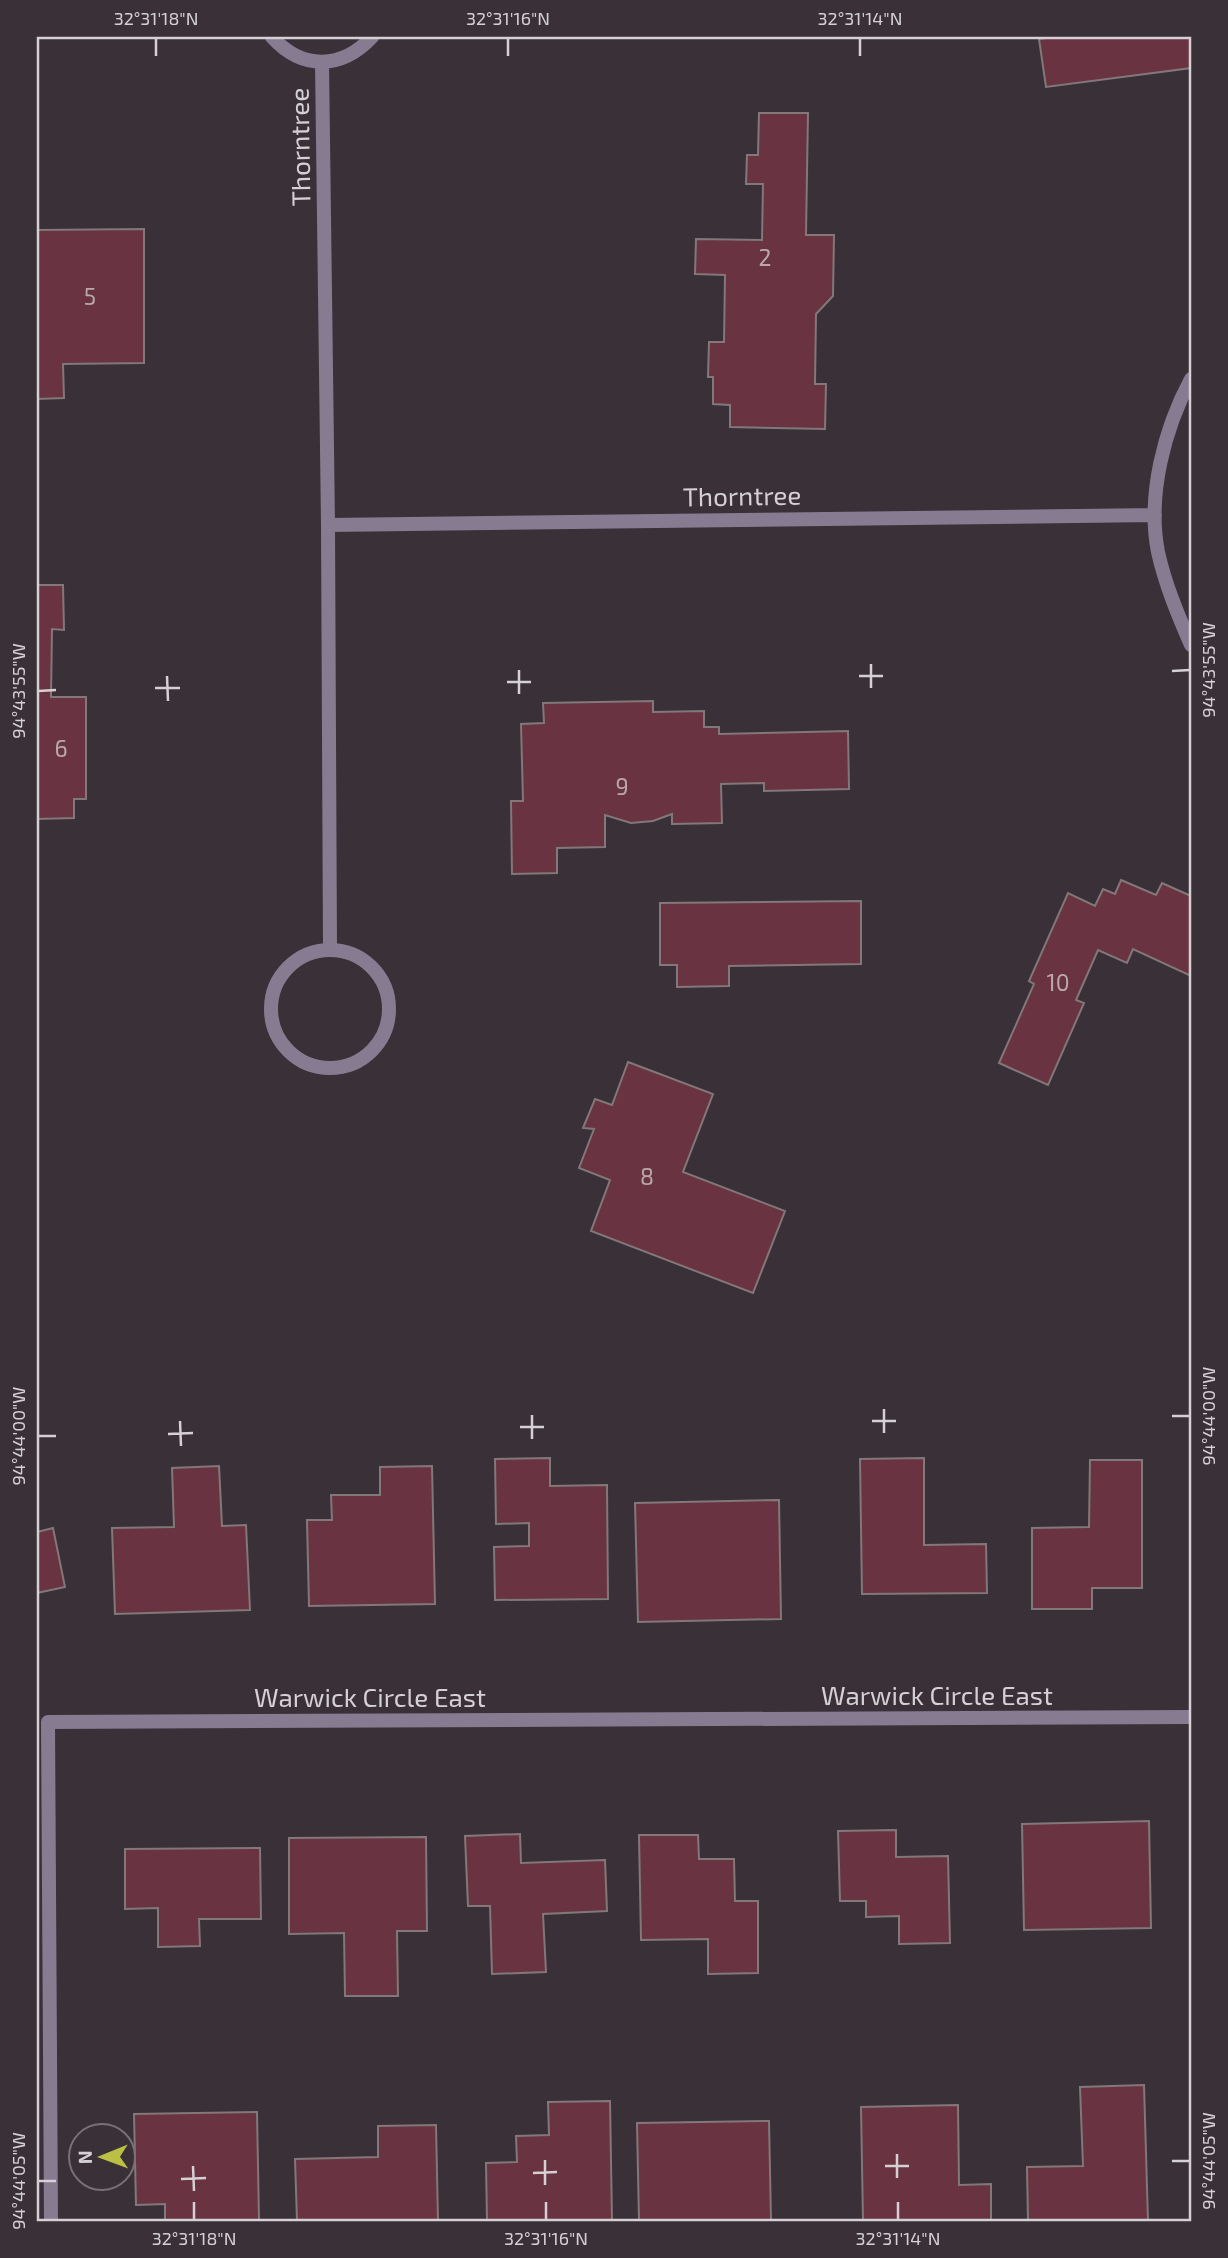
<svg xmlns="http://www.w3.org/2000/svg" width="1228" height="2258" font-family="'Exo 2',sans-serif">
	<rect width="100%" height="100%" fill="#393137"/>
	<path fill="#693341" stroke="#827779" stroke-width="2" d="M1056,37H1191V68L1046,87L1039,39Z
		M759,113H808L806,235H834L833,296L816,314L815,384H826L825,429L730,427V405L713,404V377H708L709,342H724L725,275L695,274L696,239L762,240L763,184H746L747,155H758Z
		M144,229V363L63,364L64,398L37,399V230Z
		M37,585H63L64,630L52,629L51,697H86V799H74V818L37,819Z
		M653,701V712L704,711V727H719V734L848,731L849,789L764,791V783L721,784L722,823L672,824V814L653,821L631,823L605,815V847L557,848V873L512,874L511,801H523L521,724L544,723L543,703Z
		M1121,880L1156,895L1162,883L1191,896V976L1133,949L1127,963L1098,950L1076,1000L1084,1003L1048,1085L999,1063L1034,984L1029,981L1068,893L1095,906L1103,889L1115,894Z
		M861,901V964L729,966V986L677,987V965H660V903Z
		M628,1062L713,1094L683,1172L785,1211L753,1293L591,1231L610,1180L579,1168L594,1129L583,1128L595,1099L612,1105Z
		M550,1458V1486L607,1485L608,1599L495,1600L494,1547L529,1546V1523L496,1524L495,1459Z
		M924,1458V1545L986,1544L987,1593L862,1594L860,1459Z
		M1090,1460H1142V1588H1092V1609H1032V1528L1089,1527Z
		M219,1466L222,1526L246,1525L250,1610L115,1614L112,1528L174,1527L172,1468Z
		M432,1466L435,1604L309,1606L307,1520H332L331,1495H380V1467Z
		M779,1500L781,1619L638,1622L635,1503Z
		M53,1528L65,1587L37,1593V1532Z
		M1149,1821L1151,1928L1024,1930L1022,1824Z
		M896,1830V1857L948,1856L950,1943L899,1944V1916L866,1917V1901H840L838,1831Z
		M520,1834L521,1863L605,1860L607,1911L543,1914L546,1972L492,1974L490,1906H468L465,1836Z
		M639,1835H698L699,1859H734L735,1901H758V1973L708,1974V1939L641,1940Z
		M426,1837L427,1931H397L398,1996H345L344,1933L289,1934V1838Z
		M260,1848L261,1919H199L200,1946L158,1947V1908L125,1909V1849Z
		M1144,2085L1148,2221H1028L1027,2167L1083,2166L1080,2087Z
		M610,2101L612,2221H487L486,2163L517,2162L516,2136L549,2135L548,2102Z
		M958,2105L959,2185L991,2184V2221H863L861,2107Z
		M257,2112L259,2221H165V2204L136,2205L134,2114Z
		M769,2121L771,2221H639L637,2123Z
		M436,2125L438,2221H297L295,2159L378,2157V2126Z"/>
	<g fill="none" stroke-linecap="round" stroke-linejoin="round">
		<path stroke="#877b91" stroke-width="14" d="M272,37C303,71 342,69 372,37
			M322,62L328,525L330,949
			M1191,379C1164,429 1147,496 1158,552C1165,584 1178,615 1191,645
			M328,525L1155,515
			M271 1009a59 59 0 1 1 118 0a59 59 0 1 1-118 0Z
			M51,2221L48,1722L1191,1717"/>
	</g>
	<path fill="none" stroke="#d4d0d3" stroke-width="2.5" d="M156,38V56M508,38V56M860,38V56M871,664V688M519,670V694M1172,671L1190,670M167,676L168,701M859,676H883M507,682H531M155,688H180M38,691L56,690M884,1409V1433M532,1415V1439M1172,1416H1190M180,1421L181,1446M872,1421H896M520,1427H544M168,1434L193,1433M38,1436H56M897,2154V2178M545,2160V2185M1172,2161H1190M193,2166L194,2191M885,2166H909M533,2173L557,2172M181,2179L206,2178M38,2181H56M194,2202V2220M546,2202V2220M898,2202V2220"/>
	<g text-anchor="middle" dominant-baseline="central" stroke-width="6" stroke-linejoin="round" paint-order="stroke">
		<g font-size="23" fill="#b9a9ae">
			<text x="765" y="257">2</text>
			<text x="90" y="296">5</text>
			<text x="61" y="748">6</text>
			<text x="622" y="786">9</text>
			<text x="1058" y="982">10</text>
			<text x="647" y="1176">8</text>
		</g>
		<g font-size="26" fill="#d4d0d3" stroke="#393137">
			<text transform="translate(299 147) rotate(-91)">Thorntree</text>
			<text transform="translate(742 495) rotate(-1)">Thorntree</text>
			<text x="937" y="1694">Warwick Circle East</text>
			<text x="370" y="1696">Warwick Circle East</text>
		</g>
	</g>
	<rect width="1228" height="2258" fill="none" stroke="#393137" stroke-width="77"/>
	<g transform="translate(102 2157) rotate(269)"><circle r="33" fill="#393137" stroke="#777175" stroke-width="2"/>
	<path d="M0-5L12 26L0 18L-12 26Z" fill="#bbc044"/>
	<text y="-10" font-size="19" font-weight="bold" text-anchor="middle" fill="#d4d0d3">N</text>
	</g>
	<rect x="38" y="38" width="1152" height="2182" fill="none" stroke="#d4d0d3" stroke-width="2.5"/>
	<g font-size="18" text-anchor="middle" fill="#d4d0d3">
		<text x="156" y="25">32°31'18"N</text>
		<text x="508" y="25">32°31'16"N</text>
		<text x="860" y="25">32°31'14"N</text>
		<text transform="translate(1209 670) rotate(-90)" y="6">94°43'55"W</text>
		<text transform="translate(19 691) rotate(-90)" y="6">94°43'55"W</text>
		<text transform="translate(1209 1416) rotate(-90)" y="6">94°44'00"W</text>
		<text transform="translate(19 1436) rotate(-90)" y="6">94°44'00"W</text>
		<text transform="translate(1209 2161) rotate(-90)" y="6">94°44'05"W</text>
		<text transform="translate(19 2181) rotate(-90)" y="6">94°44'05"W</text>
		<text x="194" y="2245">32°31'18"N</text>
		<text x="546" y="2245">32°31'16"N</text>
		<text x="898" y="2245">32°31'14"N</text>
	</g>
</svg>
